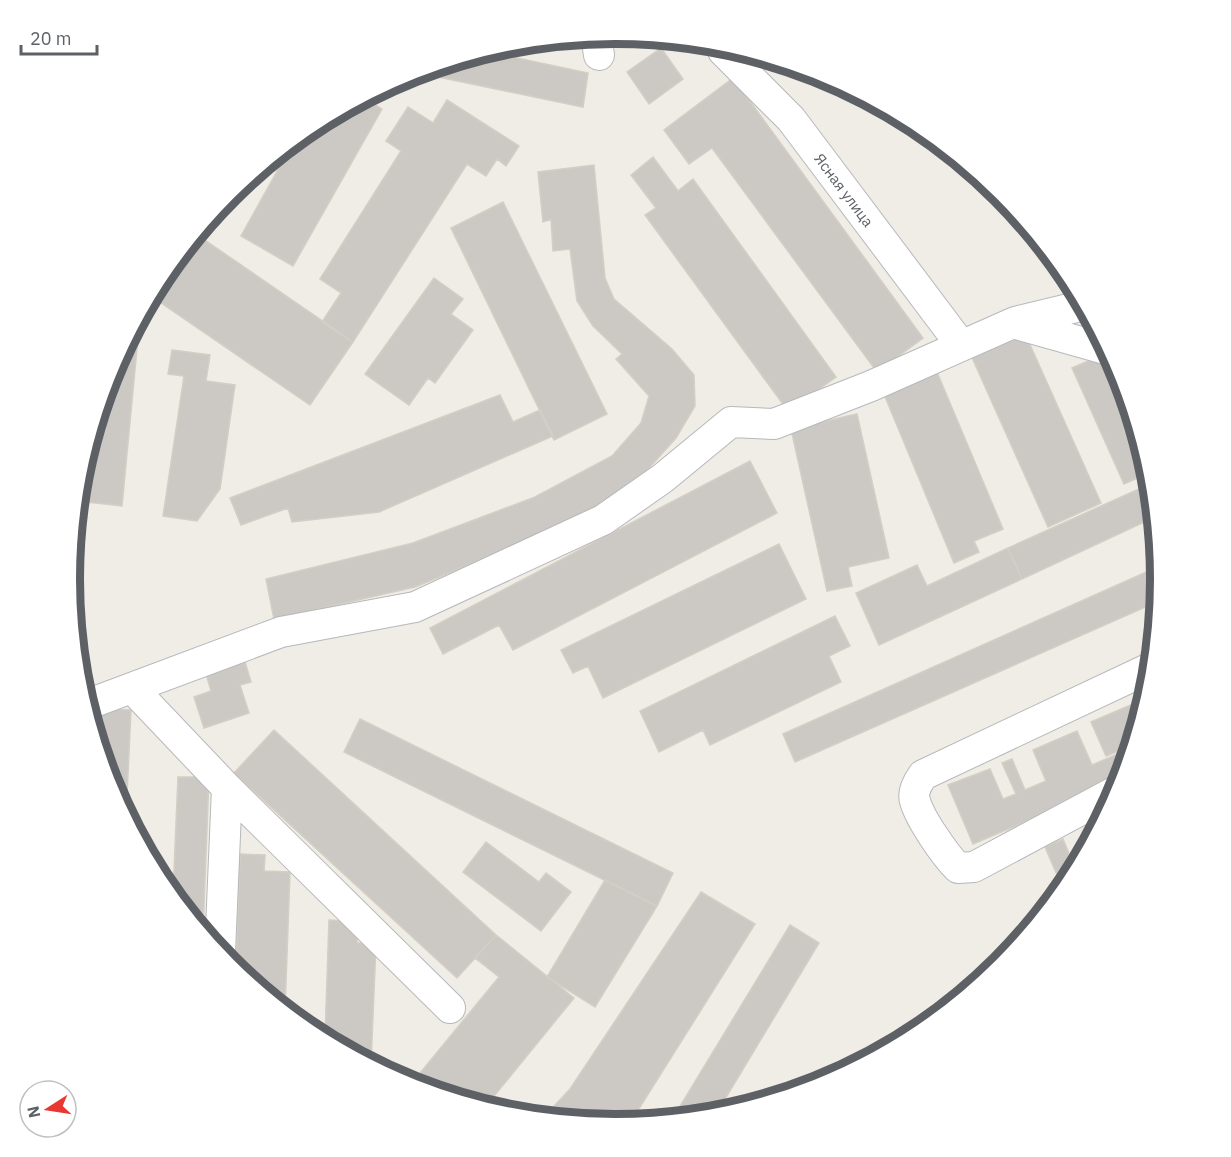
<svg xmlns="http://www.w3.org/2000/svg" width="1231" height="1157" font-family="'IBM Plex Sans',sans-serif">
	<rect width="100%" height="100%" fill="#efede5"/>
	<path fill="#ccc9c5" stroke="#d4cec4" stroke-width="1.5" d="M661,48L683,79L649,104L627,72Z
		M485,51L588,73L583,107L414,72Z
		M733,78L923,338L877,372L712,148L689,164L664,130Z
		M363,98L382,109L293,266L241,236L295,139L313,125Z
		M447,100L519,146L506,166L497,159L486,176L467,164L353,342L322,322L341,293L320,279L401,151L386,141L408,107L433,123Z
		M653,157L678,191L693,179L836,377L788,411L645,215L656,208L631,175Z
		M594,165L605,278L614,299L672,349L694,375L695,406L676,438L641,477L589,511L517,545L415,587L274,619L266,579L413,543L535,497L612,456L641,423L649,396L616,359L622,354L593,326L577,301L570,249L553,251L551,219L543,222L538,172Z
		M232,191L214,223L208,219L230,193Z
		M503,202L607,414L554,440L451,228Z
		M196,234L353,342L310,405L151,296L162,275Z
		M434,278L463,299L451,314L473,330L435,383L428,378L409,405L365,374Z
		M140,317L122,506L78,501L81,472L112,369Z
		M1023,329L1101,503L1048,527L970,353Z
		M172,350L210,355L206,381L235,385L220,489L197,521L163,516L184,376L168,374Z
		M1102,355L1113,378L1121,375L1151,472L1124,484L1072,368Z
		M934,365L1003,529L974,541L979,552L954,563L881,387Z
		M500,395L513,422L540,410L553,436L379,512L292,522L288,508L241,525L230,498Z
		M857,414L889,558L848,567L852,586L827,591L791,429Z
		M750,461L777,513L513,650L499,625L443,654L430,628Z
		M1152,483L1155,517L1022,579L1008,548Z
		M779,544L806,599L603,698L588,666L573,673L561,650Z
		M1008,548L1022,579L879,645L856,593L917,565L927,586Z
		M1160,566L1159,601L795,762L783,734Z
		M835,616L850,646L829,656L841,682L710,745L703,730L659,752L640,711Z
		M243,655L251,682L240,685L249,713L204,728L194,697L211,691L204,667Z
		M1147,698L1128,759L1124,749L1106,756L1091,722Z
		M98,709L131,710L126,815L111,787L97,738Z
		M360,719L673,873L657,906L344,752Z
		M274,730L496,935L457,978L234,773Z
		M1077,731L1092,765L1120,753L1126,767L1121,781L973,844L948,785L990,769L1003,799L1016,794L1002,763L1012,759L1025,790L1046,781L1033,750Z
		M178,777H209L203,931L173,895Z
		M1105,814L1095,832L1090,820Z
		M1063,839L1074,866L1079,863L1063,889L1045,847Z
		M486,842L539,882L546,873L571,892L541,931L463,872Z
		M240,854L265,855L264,871L290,872L285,1009L236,970Z
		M605,880L657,906L595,1007L547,977Z
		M701,892L755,924L630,1123L615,1124L544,1117L570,1089Z
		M329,920L358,922L357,943H376L371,1064L325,1038Z
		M790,925L819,943L716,1114L692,1116L679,1108Z
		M496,935L574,998L486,1106L411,1084L499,977L475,958Z"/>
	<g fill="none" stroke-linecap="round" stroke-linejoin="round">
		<defs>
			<path id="minor" d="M596,35L599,55
				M732,47L723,51L791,119L961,345
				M1015,322L1085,305
				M132,688L227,788L450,1008
				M86,705L281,632L415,607L603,520L663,478L731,422L774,424L871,386L1013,323L1109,350
				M1118,790L974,867L958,868C945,855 920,819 915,801C912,792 918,782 923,775L1152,667
				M220,952L227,788"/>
		</defs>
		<use href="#minor" stroke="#b6b8bc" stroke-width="32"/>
		<use href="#minor" stroke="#fff" stroke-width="30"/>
	</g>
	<g text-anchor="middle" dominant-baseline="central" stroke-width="5" stroke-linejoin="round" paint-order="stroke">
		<g font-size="15" fill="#5d6166" stroke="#fff">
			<text transform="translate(844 190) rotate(53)">Ясная улица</text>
		</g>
	</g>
	<path d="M0 0H1231V1157H0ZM80 579a535 535 0 1 1 1070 0a535 535 0 1 1-1070 0Z" fill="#fff" fill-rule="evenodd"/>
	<path fill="none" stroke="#5d6166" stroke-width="8" d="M80 579a535 535 0 1 1 1070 0a535 535 0 1 1-1070 0Z"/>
	<g transform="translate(48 1109) rotate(258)"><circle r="28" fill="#ffffff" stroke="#bec0c2" stroke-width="1.5"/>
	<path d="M0-4.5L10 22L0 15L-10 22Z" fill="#e93731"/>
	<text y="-9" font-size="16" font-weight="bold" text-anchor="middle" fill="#5d6166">N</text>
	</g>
	<path d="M21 45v9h76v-9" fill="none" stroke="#5d6166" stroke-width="3"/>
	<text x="30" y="45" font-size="18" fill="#5d6166" stroke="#ffffff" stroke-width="4.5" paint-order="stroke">20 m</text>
</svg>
